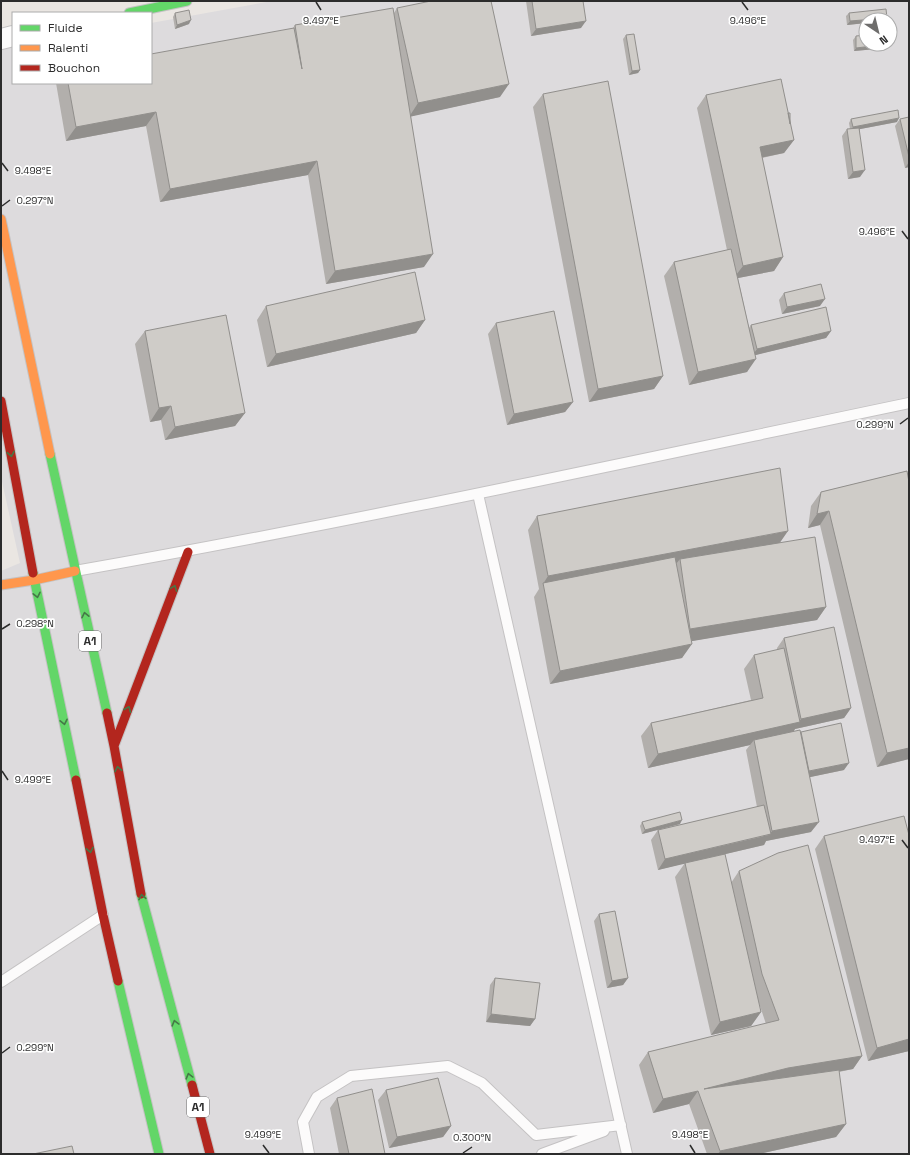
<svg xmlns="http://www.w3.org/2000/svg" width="910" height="1155" font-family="'Space Grotesk',sans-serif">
	<rect width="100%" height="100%" fill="#eae6e2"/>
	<path fill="#dddbdd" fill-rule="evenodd" d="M272,1H909V1154H1V571L20,563L1,477V49L13,47V83H151V23ZM866,20H890V44H866Z"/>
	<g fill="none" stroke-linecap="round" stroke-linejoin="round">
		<defs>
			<path id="lane" d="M478,494L627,1154
				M75,571C354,522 632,461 909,403
				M1,982L103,915
				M309,1154L303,1122L317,1097L351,1076L448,1066L482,1083L536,1135L621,1125
				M542,1154L604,1131"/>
			<path id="street" d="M1,39L13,36"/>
			<path id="fast" d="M129,13L187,1
				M50,454L107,713
				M33,573L76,780
				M141,894L192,1085
				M118,981L159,1154"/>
			<path id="slow" d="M1,219L50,454
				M1,585L34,580L75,571"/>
			<path id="jam" d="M1,401L33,573
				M107,713L114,746L141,894
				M114,746L188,552
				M76,780L103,915L118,981
				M192,1085L210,1154"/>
		</defs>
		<use href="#lane" stroke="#c4c2c3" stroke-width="12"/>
		<use href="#street" stroke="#c4c2c3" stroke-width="22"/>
		<use href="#fast" stroke="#c4c2c3" stroke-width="11"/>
		<use href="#slow" stroke="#c4c2c3" stroke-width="11"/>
		<use href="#jam" stroke="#c4c2c3" stroke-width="11"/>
		<use href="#lane" stroke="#fcfbfb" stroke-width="10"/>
		<use href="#street" stroke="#fcfbfb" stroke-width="20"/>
		<use href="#fast" stroke="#63d668" stroke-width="9"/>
		<use href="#slow" stroke="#ff974d" stroke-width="9"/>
		<use href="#jam" stroke="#b3261e" stroke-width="9"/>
	</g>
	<path fill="#b2afac" d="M526,1H583L581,28L531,36Z
		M397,8L500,97L411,116L424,267L326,284L308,175L160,202L146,126L66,141L56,83H151L293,28L295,25L394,13Z
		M175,13L189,24L175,29L173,17Z
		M849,13L887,18L886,20H866V23L847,25L846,16Z
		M626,35L640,70L638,73L629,75L623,39Z
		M856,36L887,48L854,51L853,40Z
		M543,94L663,376L654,389L589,402L533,107Z
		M706,95L790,124L794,140L784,153L762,158L783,257L774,271L738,278L749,328L751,325L831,331L826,338L755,355L747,372L689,385L664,276L674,262L727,250L697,108Z
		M909,117V167L905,168L895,126L900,119Z
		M851,119L897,122L860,129V177L848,179L842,136L847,129H850L849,123Z
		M784,293L820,306L782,314L779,300Z
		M266,306L425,320L416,333L267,367L257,320Z
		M496,323L573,402L565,412L507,425L488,334Z
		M145,331L245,413L235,426L165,440L161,420L150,422L135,344Z
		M907,471L909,759L877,767L820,525L808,528L811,506L821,492Z
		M537,516L780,543L826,607L817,620L691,641L682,658L550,684L534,597L539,589L528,530Z
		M784,638L851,708L844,718L795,729L793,732H801L844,770L810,777L811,832L766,841L764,845L712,857L731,883L739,871L862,1056L853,1069L839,1072L846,1124L836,1137L759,1154H707L689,1104L653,1113L639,1065L648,1052L766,1024L759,1003L761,1012L751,1026L711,1035L675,877L685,863L658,870L651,840L658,830L757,807L746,750L750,745L648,768L641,736L651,723L751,700L744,669L754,655L777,650V648Z
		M642,822L680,824L642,834L640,826Z
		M824,836L909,1051L868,1061L815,849Z
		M599,914L628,978L623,985L607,988L594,921Z
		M495,978L535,1019L530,1026L486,1022L490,985Z
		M386,1090L451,1126L443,1137L389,1148L378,1100Z
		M337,1098L385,1154H339L330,1108Z"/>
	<path fill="#918f8c" d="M887,18L886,20H866V23L847,25L850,21Z
		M191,20L189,24L175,29L177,25Z
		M586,21L581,28L531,36L536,29Z
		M889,44L887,48L854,51L856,48Z
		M640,70L638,73L629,75L632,71Z
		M509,84L500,97L409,117L418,103Z
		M156,112L146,126L66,141L76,127Z
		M899,118L897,122L850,131L853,127Z
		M794,140L784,153L750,160L760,147Z
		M317,161L308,175L160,202L170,189Z
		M909,162V167L905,168Z
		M865,170L860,177L848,179L853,172Z
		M433,254L424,267L326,284L335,271Z
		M783,257L774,271L733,279L743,266Z
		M825,299L820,306L782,314L787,307Z
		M425,320L416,333L267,367L276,354Z
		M831,331L826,338L752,356L757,349Z
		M756,359L747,372L689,385L698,372Z
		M663,376L654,389L589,402L598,389Z
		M573,402L565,412L507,425L514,414Z
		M171,406L161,420L150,422L159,408Z
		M245,413L235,426L165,440L175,427Z
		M829,511L820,525L808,528L817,514Z
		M788,531L779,544L680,559L676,564L543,584L548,576Z
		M826,607L817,620L681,643L690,629Z
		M692,644L682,658L550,684L560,671Z
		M851,708L844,718L795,729L791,736L754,740L750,745L648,768L658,754L799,722L801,719Z
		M909,748V759L877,767L887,753Z
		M849,763L844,770L801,779L806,772Z
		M682,820L680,824L642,834L645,830Z
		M819,822L811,832L766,841L764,845L658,870L665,859L769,835L772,831Z
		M628,978L623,985L607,988L612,981Z
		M761,1012L751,1026L711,1035L720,1022Z
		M491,1014L535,1019L530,1026L486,1022Z
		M909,1039V1051L868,1061L877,1048Z
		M862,1056L853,1069L779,1082L704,1089L788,1068Z
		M698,1091L689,1104L653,1113L663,1099Z
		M846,1124L836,1137L759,1154H718L720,1151Z
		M451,1126L443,1137L389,1148L397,1137Z"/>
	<path fill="#cfccc8" stroke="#918f8c" d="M431,1H491L509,84L418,103L397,8Z
		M532,1H583L586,21L536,29Z
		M393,8L433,254L335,271L317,161L170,189L156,112L76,127L68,83H151V54L294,28L302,69L295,25Z
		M886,9L887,18L850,21L849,13Z
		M189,10L191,20L177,25L175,13Z
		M890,33H892L890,41Z
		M634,34L640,70L632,71L626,35Z
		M866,35V44H889L856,48V36Z
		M781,79L794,140L760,147L783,257L743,266L706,95Z
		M608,81L663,376L598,389L543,94Z
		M898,110L899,118L853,127L851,119Z
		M788,113H790V124Z
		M909,117V157L900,119Z
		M859,128L865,170L853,172L847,129Z
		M731,249L756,359L698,372L674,262Z
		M415,272L425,320L276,354L266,306Z
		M821,284L825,299L787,307L784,293Z
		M826,307L831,331L757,349L751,325Z
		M554,311L573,402L514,414L496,323Z
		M226,315L245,413L175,427L171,406L159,408L145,331Z
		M780,468L788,531L548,576L537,516Z
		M907,471L909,482V748L887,753L829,511L817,514L821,492Z
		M815,537L826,607L690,629L680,559Z
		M675,557L692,644L560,671L543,583Z
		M834,627L851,708L801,719L784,638Z
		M784,648L800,722L658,754L651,723L763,698L754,655Z
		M841,723L849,763L809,771L801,732Z
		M800,730L819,822L772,831L754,740Z
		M764,805L771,834L665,859L658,830Z
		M680,812L682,820L645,830L642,822Z
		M904,816L909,835V1039L877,1048L824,836Z
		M808,845L862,1056L788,1068L704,1089L839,1070L846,1124L720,1151L698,1091L663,1099L648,1052L779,1020L762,974L739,871L778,853Z
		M725,854L761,1012L720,1022L685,863Z
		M615,911L628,978L612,981L599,914Z
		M495,978L540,983L535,1019L491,1014Z
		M438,1078L451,1126L397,1137L386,1090Z
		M372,1089L385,1154H349L337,1098Z
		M72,1146L74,1154H33Z"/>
	<defs><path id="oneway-chevron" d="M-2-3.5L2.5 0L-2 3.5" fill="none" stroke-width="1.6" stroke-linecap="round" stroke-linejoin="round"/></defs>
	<g stroke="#457847">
		<use href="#oneway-chevron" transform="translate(11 454) rotate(79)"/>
		<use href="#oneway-chevron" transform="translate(174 588) rotate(-69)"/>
		<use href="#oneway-chevron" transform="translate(37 595) rotate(78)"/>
		<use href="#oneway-chevron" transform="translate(85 615) rotate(-102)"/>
		<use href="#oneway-chevron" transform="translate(128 709) rotate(-68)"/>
		<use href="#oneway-chevron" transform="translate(64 722) rotate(78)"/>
		<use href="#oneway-chevron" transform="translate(118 769) rotate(-101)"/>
		<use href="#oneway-chevron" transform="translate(90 850) rotate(79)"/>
		<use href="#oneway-chevron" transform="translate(142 897) rotate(-101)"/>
		<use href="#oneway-chevron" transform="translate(175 1023) rotate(-105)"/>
		<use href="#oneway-chevron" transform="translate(189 1076) rotate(-105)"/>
	</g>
	<path fill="none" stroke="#2c2c2c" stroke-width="1.5" d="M316,2L321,10M742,2L748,10M2,163L8,171M2,206L10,200M902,231L908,239M900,424L908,418M2,629L10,624M2,771L8,780M902,840L908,848M2,1053L10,1047M263,1145L269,1153M690,1145L695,1153M463,1153L472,1147"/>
	<g text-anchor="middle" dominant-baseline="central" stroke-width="3.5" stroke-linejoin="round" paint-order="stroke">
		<g fill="#fff" stroke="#6b6b6b" stroke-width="1">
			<rect x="79" y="631" width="22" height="20" rx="3"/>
			<rect x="187" y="1097" width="22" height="20" rx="3"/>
		</g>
		<g font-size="12" font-weight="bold" fill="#2c2c2c">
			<text x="90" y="641">A1</text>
			<text x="198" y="1107">A1</text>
		</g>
	</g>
	<g font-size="10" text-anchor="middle" fill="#2c2c2c" stroke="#fff" stroke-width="3.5" stroke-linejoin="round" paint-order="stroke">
		<text x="321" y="24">9.497°E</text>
		<text x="748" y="24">9.496°E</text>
		<text x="33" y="174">9.498°E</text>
		<text x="35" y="204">0.297°N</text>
		<text x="877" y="235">9.496°E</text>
		<text x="875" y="428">0.299°N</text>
		<text x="35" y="627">0.298°N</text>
		<text x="33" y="783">9.499°E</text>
		<text x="877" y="843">9.497°E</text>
		<text x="35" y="1051">0.299°N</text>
		<text x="263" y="1138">9.499°E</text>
		<text x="690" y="1138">9.498°E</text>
		<text x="472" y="1141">0.300°N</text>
	</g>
	<rect width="910" height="1155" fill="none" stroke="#2c2c2c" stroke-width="4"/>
	<rect x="12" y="12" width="140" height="72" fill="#ffffff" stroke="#ababab"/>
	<rect x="20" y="25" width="20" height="6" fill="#63d668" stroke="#ababab"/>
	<text x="48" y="32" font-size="12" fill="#2c2c2c">Fluide</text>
	<rect x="20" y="45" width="20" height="6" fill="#ff974d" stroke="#ababab"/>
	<text x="48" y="52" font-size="12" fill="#2c2c2c">Ralenti</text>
	<rect x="20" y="65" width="20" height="6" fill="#b3261e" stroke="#ababab"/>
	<text x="48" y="72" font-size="12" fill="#2c2c2c">Bouchon</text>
	<g transform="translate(878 32) rotate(145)"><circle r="19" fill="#ffffff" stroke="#ababab"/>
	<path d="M0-3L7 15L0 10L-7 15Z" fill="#6e6d6c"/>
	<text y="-6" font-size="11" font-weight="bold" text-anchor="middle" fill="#2c2c2c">N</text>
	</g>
</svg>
